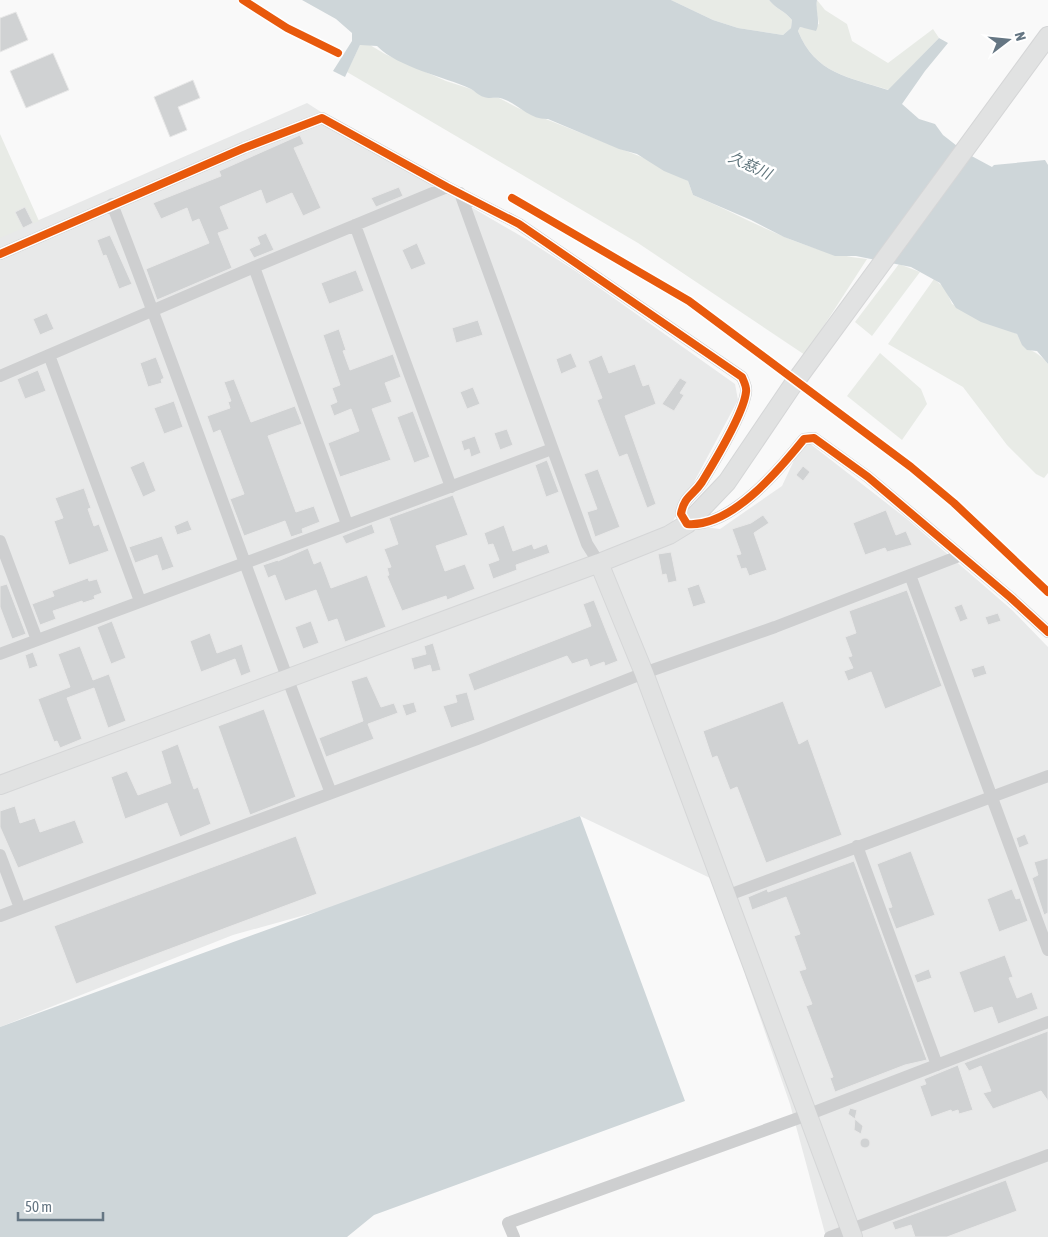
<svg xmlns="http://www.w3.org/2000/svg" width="1048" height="1237" font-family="'Asap Condensed','Noto Sans JP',sans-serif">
	<rect width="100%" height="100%" fill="#f9f9f9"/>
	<path fill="#e8e9e9" d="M307,103L452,196L526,239L577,272L735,384L738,400L672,523L720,529L782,486L804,439L907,519L1012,610L1048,647V1237H826L790,1104L746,977L729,887L580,816L330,908L233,935L0,1027V237Z"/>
	<path fill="#e8ebe6" d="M671,0H769C776,9 785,11 792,20L791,28L783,35L738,28L713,20Z
		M817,0L825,10L847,24L852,41L888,63L933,29L939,38L889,90C849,77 815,74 798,31L800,27L804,28L819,24L816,8Z
		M360,45H370L385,54L446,81L471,89L484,97L499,98L518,108L649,160L688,181L693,195C752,220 803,253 867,259L805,355L638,243L347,72Z
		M0,134L39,221L0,238Z
		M899,264L920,272L872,336L855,322Z
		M934,279L945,288L952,304L1017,334C1026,354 1035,347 1048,364V473L1044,478L1036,474L1007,445L963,387L888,344Z
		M880,353L921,389L927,404L902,440L847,396Z"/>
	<path fill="#ced6d9" d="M302,0H671L713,20L738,28L783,35L791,28L792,20C785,11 776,9 769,0H817C815,11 821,21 816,31L800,27L798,31C815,74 849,77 888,90L939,38L948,43L925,71L902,104L919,119L935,124L943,135L966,153L992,167L994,165L1045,160L1048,165V364L1037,351L1027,350L1022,345L1017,334L981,322L956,308L940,283L911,267L856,256H835L784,237L751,220L693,195L688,181L664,171L637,154L619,149L548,119C529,120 517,102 500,98C495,97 489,99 484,97C479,96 475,91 471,89C443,76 399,68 377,46L360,45L345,77L333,71L352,41V33L336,19Z
		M580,816L685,1101L374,1215L347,1237H0V1027Z"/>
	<path fill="#d0d2d3" stroke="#e8e8e8" d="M16,12L28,40L0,52V18Z
		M53,53L69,90L26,108L10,71Z
		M193,80L200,98L178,107L187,130L170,137L154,97Z
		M300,135L304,144L294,148L321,208L303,216L292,193L266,204L261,190L220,207L229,229L218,233L232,268L157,300L146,269L209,243L199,219L192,222L187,208L161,219L153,203L221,176L219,171Z
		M399,187L403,196L376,207L371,198Z
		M25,207L33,223L23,228L15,212Z
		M266,233L274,250L254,258L249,249L260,244L257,237Z
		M110,235L132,284L119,289L106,255L103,256L97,240Z
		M417,243L426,264L411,270L402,250Z
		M356,270L364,291L329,304L321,283Z
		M47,313L54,329L40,335L33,319Z
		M478,320L483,335L456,343L452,328Z
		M339,329L346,350L343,351L350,370L393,354L401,377L385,383L392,402L372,409L391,460L340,477L328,443L359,431L351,409L334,416L330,405L337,402L332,388L340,385L323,335Z
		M571,353L577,367L561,374L556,359Z
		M602,355L609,373L635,364L643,386L649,384L656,404L625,416L656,504L647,508L627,454L619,457L597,400L602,398L588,361Z
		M156,357L164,378L161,380L162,383L148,387L140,363Z
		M38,370L46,391L25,399L17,379Z
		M680,378L687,382L680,393L684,395L674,411L662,404Z
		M234,379L251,422L295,406L302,424L268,436L296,512L314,506L320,522L302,529L303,533L291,537L285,521L244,536L230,499L244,494L220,430L213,433L207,416L230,408L228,402L231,401L224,382Z
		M473,387L480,404L467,409L460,392Z
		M174,401L183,427L164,434L154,408Z
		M413,411L430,457L414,463L397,417Z
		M507,429L513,445L500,450L494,433Z
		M475,436L481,453L471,457L469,449L464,451L461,441Z
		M547,460L559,492L546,497L535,465Z
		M144,461L156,491L143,497L130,467Z
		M803,466L810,472L803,481L796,475Z
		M598,469L620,527L595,537L587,512L597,509L584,474Z
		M84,488L91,508L88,509L94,526L99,524L109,551L69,565L54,521L63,518L55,498Z
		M453,495L468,535L436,546L445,571L465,564L475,589L447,600L446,596L402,611L387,576L389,575L387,568L391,567L384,549L398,544L389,518Z
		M886,510L896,535L906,531L912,545L887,552L885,548L865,555L853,523Z
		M763,515L769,523L754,533L767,570L749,576L746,568L741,569L736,555L741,554L732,529L751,523Z
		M188,520L192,530L177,535L174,526Z
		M372,524L375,533L346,544L342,536Z
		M504,525L513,551L532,544L534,549L547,544L550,553L516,565L517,570L493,579L488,564L499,560L493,544L488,545L484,533Z
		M162,536L174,567L162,571L157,555L135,563L129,547Z
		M308,548L314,564L321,561L331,588L367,575L386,627L345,642L337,619L328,622L316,590L285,601L275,575L268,578L263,565L278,560V561Z
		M671,552L677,581L668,583L666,574L662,575L658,554Z
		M88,578L89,581L97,579L102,593L94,596L95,599L83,603L82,601L53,611L56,619L40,625L32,604L54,596L52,591Z
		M7,584L26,634L12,639L0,607V586Z
		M699,584L706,603L693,607L687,588Z
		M907,590L942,686L885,709L871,672L848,681L844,671L853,668L848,657L852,656L845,637L856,633L849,611Z
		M594,600L618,661L605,666L604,662L590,667L587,659L572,664L567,656L474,691L468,674L591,626L583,604Z
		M962,604L968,619L960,622L954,607Z
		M998,613L1001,621L988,625L985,617Z
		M112,621L126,658L111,664L97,627Z
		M311,621L319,643L303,649L295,627Z
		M210,633L217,653L242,644L251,672L241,676L235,659L201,672L190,641Z
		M433,643L441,670L432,672L430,665L414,670L411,658L426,654L424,646Z
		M80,646L93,680L109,674L126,721L108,728L94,688L67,698L82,739L60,748L57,741L54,742L38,699L70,687L58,654Z
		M33,652L38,666L29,669L25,655Z
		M984,665L987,674L974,678L971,669Z
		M367,676L381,707L394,703L398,713L368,724L374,739L326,757L319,738L363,721L351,681Z
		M467,692L475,720L451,728L443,706L457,702L455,695Z
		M783,701L799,744L808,739L842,835L766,863L737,787L730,790L717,756L712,758L703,731Z
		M414,702L417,712L406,716L402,705Z
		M264,709L296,797L250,815L218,726Z
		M178,744L194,789L198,787L211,824L180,837L167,803L125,819L111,777L127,771L138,795L171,783L161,751Z
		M15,806L20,823L35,818L40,832L75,820L84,843L18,868L0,827V811Z
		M1025,834L1029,844L1019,848L1016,838Z
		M296,836L317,894L76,984L54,926Z
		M911,851L935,915L896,929L888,908L892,907L877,864Z
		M1048,858V913L1044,915L1032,878L1038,875L1034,862Z
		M854,861L927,1060L905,1065L835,1092L830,1078L833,1077L806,1006L812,1004L799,971L806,969L794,936L800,934L786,897L752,910L748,897L767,889L768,892Z
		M1012,889L1016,899L1020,898L1028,921L999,932L987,899Z
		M1005,955L1013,977L1009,978L1017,998L1032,992L1038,1009L998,1024L992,1007L974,1013L959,972Z
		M929,969L932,978L917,983L914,975Z
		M1048,1031V1101L1041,1091L993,1109L983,1093L991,1091L981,1066L969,1071L964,1063Z
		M958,1065L973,1110L959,1114L958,1110L952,1112L951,1110L931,1117L920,1086L926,1084L924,1079Z
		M850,1108L857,1110L855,1119L863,1126L861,1134L854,1130L855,1119L848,1114Z
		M860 1143a5 5 0 1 1 10 0a5 5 0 1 1-10 0Z
		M1006,1180L1017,1211L947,1237H915L911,1225L895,1230L892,1222Z"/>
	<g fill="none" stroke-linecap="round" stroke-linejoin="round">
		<defs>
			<path id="secondary" d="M599,563L644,673L853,1237
				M0,785L599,563L669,535L687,524L727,482L792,386L1048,36"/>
		</defs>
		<use href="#secondary" stroke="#d5d6d7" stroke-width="20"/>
		<path stroke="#cecfd0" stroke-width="12" d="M460,193L587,544L599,563
			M112,204C188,399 255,598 331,793
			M355,225L451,487
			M0,254L244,148L322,118L447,187L519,224L742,377C744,382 747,387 746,392C744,412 713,464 702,482C693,496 684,496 681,514L687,524C731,528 779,470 804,439L814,438L868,477L1011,598L1048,632
			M254,267L347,524
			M49,355L140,601
			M0,376L254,267L447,187
			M0,541L37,640
			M910,575L1048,950
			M0,654L552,449
			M857,846L937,1065
			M0,855L20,908
			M726,896L1048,776
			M0,916L477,739L644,673L775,627L959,556
			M514,1237L508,1223L807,1115L1048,1022
			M830,1237L1048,1155"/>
		<use href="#secondary" stroke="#e1e2e2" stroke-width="18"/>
		<defs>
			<path id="cycleway" d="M243,0L287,28L338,53
				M512,198L689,301L911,467L954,503L1048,592
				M0,254L244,148L322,118L447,187L519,224L742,377C744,382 747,387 746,392C744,412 713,464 702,482C693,496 684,496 681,514L687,524C731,528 779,470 804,439L814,438L868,477L1011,598L1048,632"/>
		</defs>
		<use href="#cycleway" stroke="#fff" stroke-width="11"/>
		<use href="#cycleway" stroke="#e8590c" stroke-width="8"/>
	</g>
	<g text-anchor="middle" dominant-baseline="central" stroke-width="5" stroke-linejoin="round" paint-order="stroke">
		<g font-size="15" font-style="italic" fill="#60757c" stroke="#fff">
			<text transform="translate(750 165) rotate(25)">久慈川</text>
		</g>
	</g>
	<g transform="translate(1008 40) rotate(74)" stroke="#ffffff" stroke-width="4" paint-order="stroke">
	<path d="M0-4L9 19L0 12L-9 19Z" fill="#657683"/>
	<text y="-8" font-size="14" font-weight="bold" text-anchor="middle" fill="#657683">N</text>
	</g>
	<path d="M18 1212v8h85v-8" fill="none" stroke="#657683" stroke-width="2.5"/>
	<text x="25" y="1212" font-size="15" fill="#657683" stroke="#ffffff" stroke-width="4" paint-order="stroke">50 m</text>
</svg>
